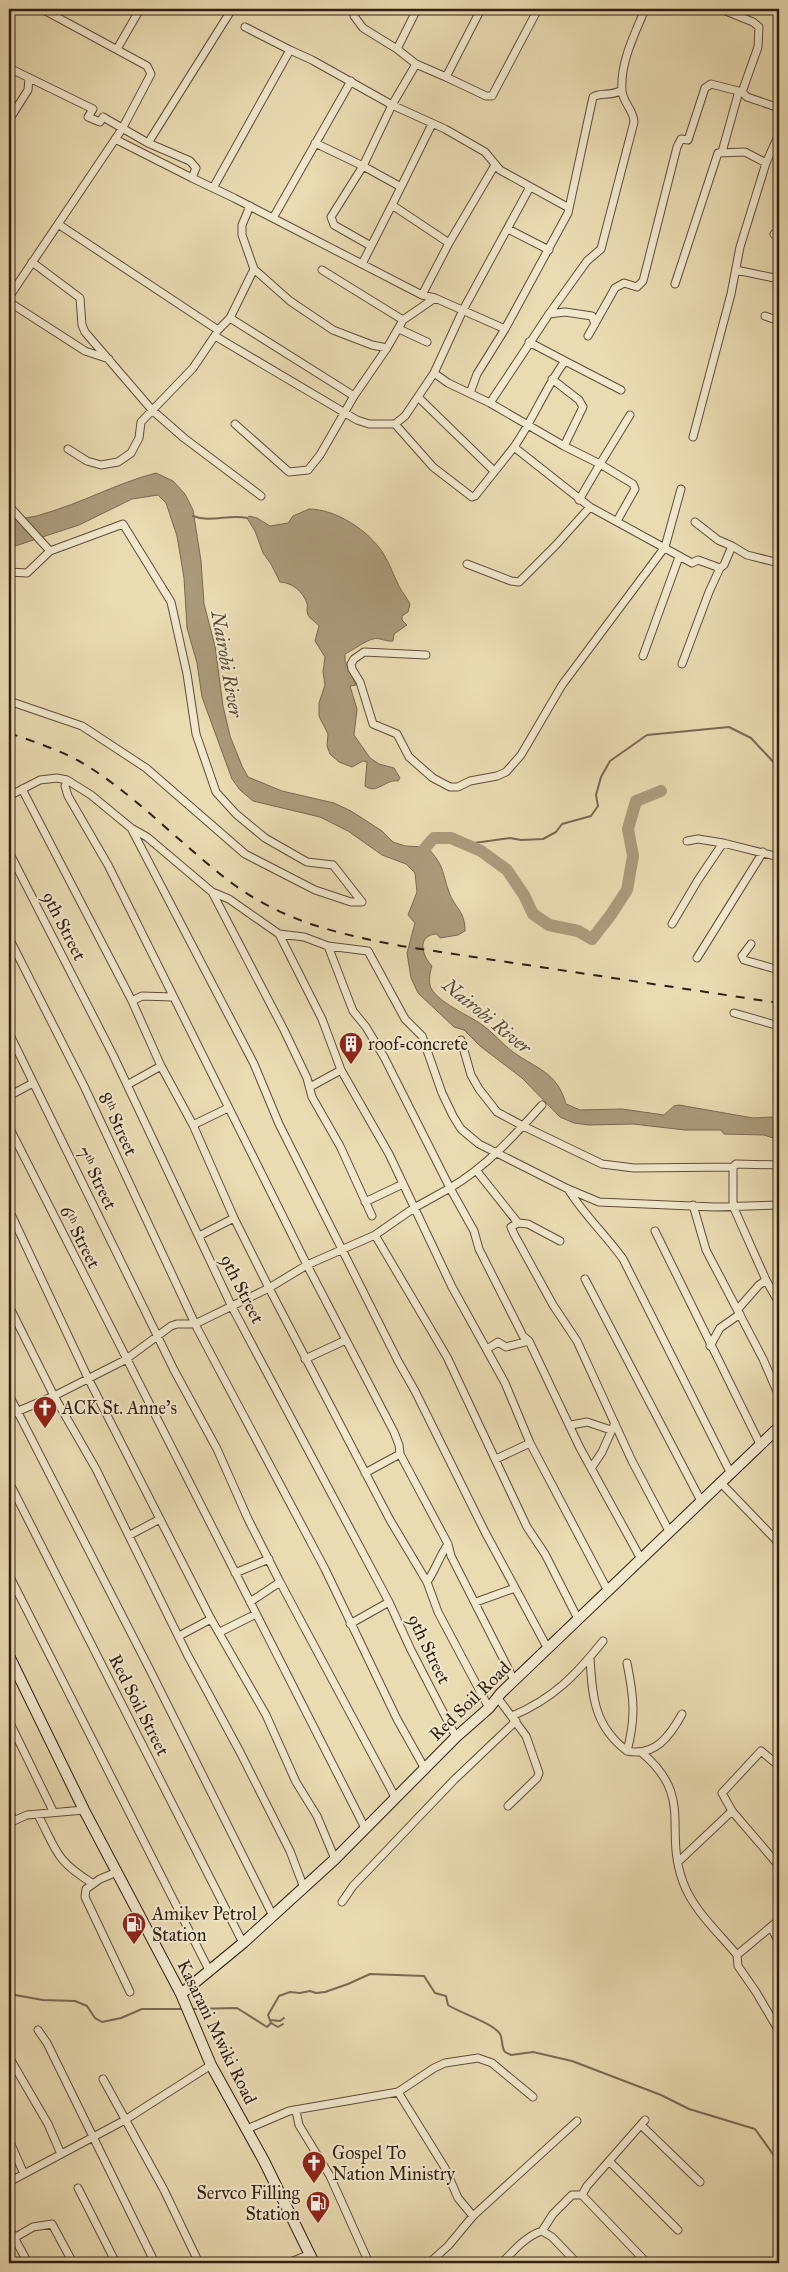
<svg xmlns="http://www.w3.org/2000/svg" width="788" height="2272" font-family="'IM FELL Great Primer',serif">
	<rect width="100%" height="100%" fill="#e9dbb2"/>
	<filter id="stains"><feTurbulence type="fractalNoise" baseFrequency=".004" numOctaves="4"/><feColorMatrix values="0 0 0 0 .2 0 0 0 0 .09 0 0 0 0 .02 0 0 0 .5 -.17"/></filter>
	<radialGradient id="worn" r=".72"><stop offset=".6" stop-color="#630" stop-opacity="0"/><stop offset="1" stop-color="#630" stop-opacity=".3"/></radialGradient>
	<path fill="#aa9b7b" stroke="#7a6951" d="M156,473L173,481L185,494L193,510L201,561L204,604L215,646L223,706L230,736L242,766L248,777L282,791L334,803L351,811L382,831L393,842L405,846L427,847C445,867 441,869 449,892C455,909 465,910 465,931L458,935L440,938L437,934C416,935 422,956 432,966C430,972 428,981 431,988C439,1003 468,1015 481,1024C493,1032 502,1044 513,1052C537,1069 557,1072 566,1104L580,1110L622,1109L664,1115L674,1106L679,1105L753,1118L771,1117L779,1120V1140L764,1135L724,1134L721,1130H685L633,1124L589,1125L574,1123L560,1117L522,1078L480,1046L464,1030L454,1027L418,993L411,978L407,953L415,923L408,915L417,892L415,873L406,864L382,855L348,831L320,817L253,801L240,790L232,779L202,697L197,663L187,628L184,578L177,536L166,503L158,495L132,499L79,525L9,548V519C20,518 33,518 43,514C82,503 117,483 156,473Z
		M309,509C336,509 369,531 383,553C390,564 394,577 400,588C403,593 407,598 410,604L408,612L402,616V620L407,625L394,634L393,641C386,642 379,637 373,639C367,640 351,651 345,654V661L356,685L350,686L357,709L354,735L370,758L379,764L394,768L400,778L398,781C385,779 377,795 365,786L367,762L363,761L352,767L339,762L330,754L327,746L328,734L319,716V703L325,685L323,672L325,657L315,641L319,626C316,622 310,619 308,615C306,610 308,607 307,603C302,591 293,583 280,582L271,564L263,553L255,531L247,518L249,516L257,518L270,526L288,523L293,516Z"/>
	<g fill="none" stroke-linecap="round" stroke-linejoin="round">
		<path stroke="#7a6951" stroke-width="2" d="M193,516C210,523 229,514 247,518
			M467,844L510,838L521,840L543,839L556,832L562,824L591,816L598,806L596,795L601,777L610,761L647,735L729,727L751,738L779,768
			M9,1994L43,2000L75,2001L87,2006L95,2018L102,2022L121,2018L142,2009H183
			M192,2009L237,2008L267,2027L271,2023L268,2015L279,1996L290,1992L300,1993L310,1991L316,1993L325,1992L348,1984L370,1974L424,1976L435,1993L446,1996L448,2005C460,2013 493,2023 500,2034C503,2039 501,2047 505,2052L511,2055L533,2052L572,2061L661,2095L689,2109L755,2129L775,2157L779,2159
			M270,2020L280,2021L284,2018
			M271,2023L278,2027L283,2024"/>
		<path stroke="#aa9b7b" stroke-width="12" d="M412,855C423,855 427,844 434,838H451L481,851L507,870L524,895L533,914L549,925L578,931L592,939L610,916L627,890L633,856L628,829L636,801L661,791"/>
		<defs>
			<path id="street" d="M355,9L354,16L363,28L397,49
				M417,9L397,49L416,64L446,77L481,9
				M721,9L753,22L759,27L758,47L742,92L747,97L779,108
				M245,27L290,50
				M117,49L140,9
				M9,68L93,109L88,117L100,122L103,117L148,143L190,161L196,168L192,178L234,198L422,295L449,243L392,205L401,187L363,166L315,143
				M446,77L486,96H492L538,9
				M9,120L28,90L29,78
				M115,139L192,178
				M148,143L232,9
				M722,152L739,91
				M401,187L432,124
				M530,187L463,310L434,373L448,383L490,403L564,446
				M213,188L290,50L312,60L392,105L445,129L485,152L500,170L569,208
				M250,206L242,225V235L254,269L290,301L333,330L372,345L387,348
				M273,218L351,81
				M58,224L218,330L230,318L254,269
				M508,229L549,250
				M774,234L779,235
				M449,243L495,165
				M371,246L334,225L331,217L363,166L392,105L416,64
				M32,262L80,298L82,325L85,332L152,410L184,438L261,496
				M362,264L392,205
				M322,270L403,320
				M736,270L779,279
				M675,284L718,153L745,152L766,163
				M9,297L122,129L151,74L147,66L42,9
				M435,298L505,329
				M9,302L85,351L109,359
				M549,314L565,312L592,316L595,324
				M765,316L779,321
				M230,318L354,396
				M399,329L427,342
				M215,336L357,420L369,424H395L433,467L472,497L475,496L514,447
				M588,336L615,288L624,283L637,287L643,281L677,147L681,139L688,140L705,88L711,84L742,92
				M529,342L565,361C545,388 533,420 514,447L590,507L692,563L698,560L720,568L724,565L732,546L747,555L779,563
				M565,361L621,390
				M552,379L579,400L583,407L564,446L600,464L579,500
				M470,393L477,374L505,329L568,213L593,97C601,92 610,97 622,90
				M418,397L494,471
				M490,403L549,314L587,261L601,249L634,122C634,110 622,102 622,90C620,62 635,34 645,9
				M235,424L289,472L308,470L320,455L354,396L387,348L403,320L435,298L422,295
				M395,424L405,416L434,373
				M693,437L731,294L740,247L766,163L779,134
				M68,449L87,461L101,465L118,462L131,453L139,438L141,422L193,368L216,334
				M9,506L50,551
				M617,521L635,489L633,484L600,464L630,415
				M695,522L718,540L732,546
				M467,564L511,581L519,582L556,545L590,507
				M9,572L27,573L50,551L123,524L171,602L187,674L196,734L216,792L236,814L265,838L307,862L333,865L362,902H351L315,890L245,854L146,768L82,726L9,701
				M426,655L364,652L354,659L351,664L352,669L360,682L373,724L397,734L409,757L433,778L450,787H458L470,781L497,776L506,772L521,755L562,685L665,547L681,489
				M643,656L679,557
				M682,664L709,592L720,568
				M67,780L65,786L68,796L108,865L307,1265L394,1432L399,1445L400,1454L448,1544L451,1556L514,1680
				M22,789L132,1001L161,1066L193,1125L234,1218L269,1288L390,1520L427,1582L438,1612L489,1708
				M9,796L40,780L57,778L67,780L91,795L131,828L147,837L212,892L284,1030L307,1078L312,1097L340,1146L372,1216
				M131,828L254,1064L279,1124L398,1361L415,1391L485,1532L548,1649
				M687,841L698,839L723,843
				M9,852L113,1055L232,1307L389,1602L411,1650L456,1737
				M212,892L229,899L279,934L304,937L328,946L368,951L405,1019L422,1036L442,1093L453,1116L461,1129L479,1144L568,1189L599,1202L714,1207L779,1205
				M672,924L698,880L723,843L779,857
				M279,934L322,1019L341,1070L389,1154L452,1287L505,1383L530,1443L496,1459
				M9,938L84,1086L197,1328L325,1569L397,1719L425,1769
				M751,944L742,956L744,960L779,970
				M328,946L353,1011L366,1027L384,1057L450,1188L414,1208L375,1235
				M697,958L763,852
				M132,1001L142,996L172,997
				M734,1013L779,1026
				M9,1033L174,1370L217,1449L248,1519L280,1582
				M461,1040L471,1075L479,1089L497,1112L523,1126L602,1164L634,1168L733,1167V1206L766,1280L779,1303
				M127,1085L161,1066
				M310,1087L341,1070
				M9,1096L33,1083
				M542,1105C514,1136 486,1167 450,1188L474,1231L479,1249L523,1336L529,1341L580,1448L641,1559
				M193,1125L228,1108
				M9,1127L365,1828
				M733,1167L736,1164L779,1165
				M476,1170L518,1223L528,1224L560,1241
				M568,1189C584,1215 606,1235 623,1259L730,1472
				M365,1202L403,1184
				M693,1205L706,1250L763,1359L779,1396
				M9,1210L88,1378L211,1619L266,1715L296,1782L317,1816L335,1859
				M518,1223L511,1227L514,1234L553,1305L577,1341L632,1461L669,1531
				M655,1231L760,1444
				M199,1236L234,1218
				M585,1279L701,1501
				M9,1306L54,1396L96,1469L187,1654L240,1752L290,1851L304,1888
				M738,1309L759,1285L766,1280
				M710,1346L720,1328L740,1314
				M487,1349L498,1342L506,1347L529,1341
				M305,1359L346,1340
				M9,1395L149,1668L273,1916
				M9,1415L54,1396L125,1360L171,1326L177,1324H195L269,1288L307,1265L375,1235L447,1357L527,1527L545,1554L578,1619
				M571,1425L587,1422L611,1430
				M530,1443L608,1591
				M592,1467L602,1452L615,1423
				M365,1473L400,1454
				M9,1482L243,1943
				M721,1483L779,1543
				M130,1535L160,1519
				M235,1573L269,1559
				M9,1575L209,1970
				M427,1582C436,1569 439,1557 448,1544
				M250,1602L280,1582L395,1797
				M476,1602L515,1588
				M350,1624L389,1602
				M220,1632L256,1614
				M179,1636L211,1619
				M590,1657C592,1696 594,1726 627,1751
				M627,1663C634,1698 636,1717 627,1751C655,1757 670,1736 682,1714
				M497,1697L526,1736L539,1773L537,1778L508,1806
				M512,1716C553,1699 576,1675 603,1641
				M9,1721L53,1811
				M641,1752C695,1797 663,1828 683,1882C693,1910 719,1933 737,1955
				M9,1809L13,1820
				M732,1811L722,1793L761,1751L779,1766
				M38,1815C57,1851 55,1860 92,1883
				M9,1823L27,1815L84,1810
				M678,1862L732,1811L779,1866
				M117,1872L100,1879L86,1889L85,1897L130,1992
				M342,1902L353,1886L454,1780L516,1721
				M779,1920L737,1955L738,1966L756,1992L779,2031
				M772,1929L779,1942
				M38,2030L47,2043L155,2263
				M9,2057L48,2124L61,2154
				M103,2079L164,2190L199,2263
				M398,2092L445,2168L458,2198L473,2216
				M296,2111L299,2125L330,2176L369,2263
				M645,2120L587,2186L582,2195L647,2263
				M641,2125L700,2182
				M247,2129L289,2111L398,2092L434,2068L445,2063L478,2058L492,2063L533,2097
				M9,2140L24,2174
				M610,2162L678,2230
				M9,2182L125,2120L211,2065
				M78,2188L116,2263
				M9,2228L28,2263
				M542,2231L553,2214L572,2195H582
				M14,2238L33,2227L52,2224L73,2263
				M288,2263L308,2255
				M429,2263L448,2246L473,2216L577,2121
				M502,2263C513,2251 526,2236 542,2231L552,2237L577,2263
				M774,2263L779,2260"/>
			<path id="secondary" d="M9,1656L84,1810L181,1994L211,2065L264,2161L314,2263
				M181,1994L243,1943L335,1859L456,1737L489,1708L501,1693L779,1427"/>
		</defs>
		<use href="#street" stroke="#5f4d39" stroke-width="9"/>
		<use href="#secondary" stroke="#311e11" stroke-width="12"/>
		<use href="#street" stroke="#f1e8cd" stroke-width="7"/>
		<use href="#secondary" stroke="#f1e8cd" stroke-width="10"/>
		<path stroke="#311e11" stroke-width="2" stroke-dasharray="9 9" stroke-linecap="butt" d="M9,733C32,741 57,749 79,761C133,792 182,846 233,884C285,922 339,934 401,946L779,1003"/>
	</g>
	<defs>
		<symbol id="building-pin" viewBox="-11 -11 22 30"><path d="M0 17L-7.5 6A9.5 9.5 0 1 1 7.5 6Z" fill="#8f2418" stroke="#f1e8cd"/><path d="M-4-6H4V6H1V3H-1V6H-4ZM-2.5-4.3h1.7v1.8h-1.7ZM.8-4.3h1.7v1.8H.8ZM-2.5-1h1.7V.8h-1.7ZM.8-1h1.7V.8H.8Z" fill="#fff"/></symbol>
		<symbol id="church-pin" viewBox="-11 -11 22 30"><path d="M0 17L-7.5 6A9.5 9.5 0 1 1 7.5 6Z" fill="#8f2418" stroke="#f1e8cd"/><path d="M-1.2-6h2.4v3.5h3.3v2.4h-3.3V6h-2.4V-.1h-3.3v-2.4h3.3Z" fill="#fff"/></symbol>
		<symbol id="fuel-pin" viewBox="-11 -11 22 30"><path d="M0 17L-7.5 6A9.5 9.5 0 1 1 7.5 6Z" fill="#8f2418" stroke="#f1e8cd"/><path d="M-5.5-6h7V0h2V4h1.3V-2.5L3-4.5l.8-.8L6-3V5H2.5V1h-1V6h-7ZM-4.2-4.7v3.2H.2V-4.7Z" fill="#fff"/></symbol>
	</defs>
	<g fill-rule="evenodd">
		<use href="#building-pin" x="337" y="1030" width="28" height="38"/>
		<use href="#church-pin" x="31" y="1394" width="28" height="38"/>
		<use href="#fuel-pin" x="120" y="1910" width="28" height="38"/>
		<use href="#church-pin" x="300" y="2149" width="28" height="38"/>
		<use href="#fuel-pin" x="304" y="2189" width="28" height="38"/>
	</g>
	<g text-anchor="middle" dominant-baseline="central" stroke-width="4" stroke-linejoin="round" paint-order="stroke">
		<g font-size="18" fill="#311e11" stroke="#f1e8cd">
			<text transform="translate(64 926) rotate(63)">9th Street</text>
			<text transform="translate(118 1124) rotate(65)">8ᵗʰ Street</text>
			<text transform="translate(97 1178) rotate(64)">7ᵗʰ Street</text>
			<text transform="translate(80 1237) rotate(63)">6ᵗʰ Street</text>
			<text transform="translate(242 1289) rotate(63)">9th Street</text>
			<text transform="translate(429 1649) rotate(64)">9th Street</text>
			<text transform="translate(470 1701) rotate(-44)">Red Soil Road</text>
			<text transform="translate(139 1705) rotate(63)">Red Soil Street</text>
			<text transform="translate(217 2032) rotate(64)">Kasarani Mwiki Road</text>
		</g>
		<g font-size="18" fill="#311e11" stroke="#f1e8cd" text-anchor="start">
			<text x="368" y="1044">roof=concrete</text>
			<text x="62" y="1408">ACK St. Anne's</text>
			<text x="152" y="1914">Amikev Petrol<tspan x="152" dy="21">Station</tspan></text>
			<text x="332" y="2153">Gospel To<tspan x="332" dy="21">Nation Ministry</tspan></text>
			<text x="300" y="2193" text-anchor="end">Servco Filling<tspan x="300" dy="21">Station</tspan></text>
		</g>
		<g font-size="19" font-style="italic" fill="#5b4a36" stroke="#f1e8cd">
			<text transform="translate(227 664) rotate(80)">Nairobi River</text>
			<text transform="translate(487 1016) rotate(39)">Nairobi River</text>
		</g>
	</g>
	<rect width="788" height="2272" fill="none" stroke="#e9dbb2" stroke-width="30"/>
	<rect x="10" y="10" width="768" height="2252" fill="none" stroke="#311e11" stroke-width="2.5"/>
	<rect x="15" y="15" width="758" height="2242" fill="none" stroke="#311e11"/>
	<rect width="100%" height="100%" filter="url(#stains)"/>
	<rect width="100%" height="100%" fill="url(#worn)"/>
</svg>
